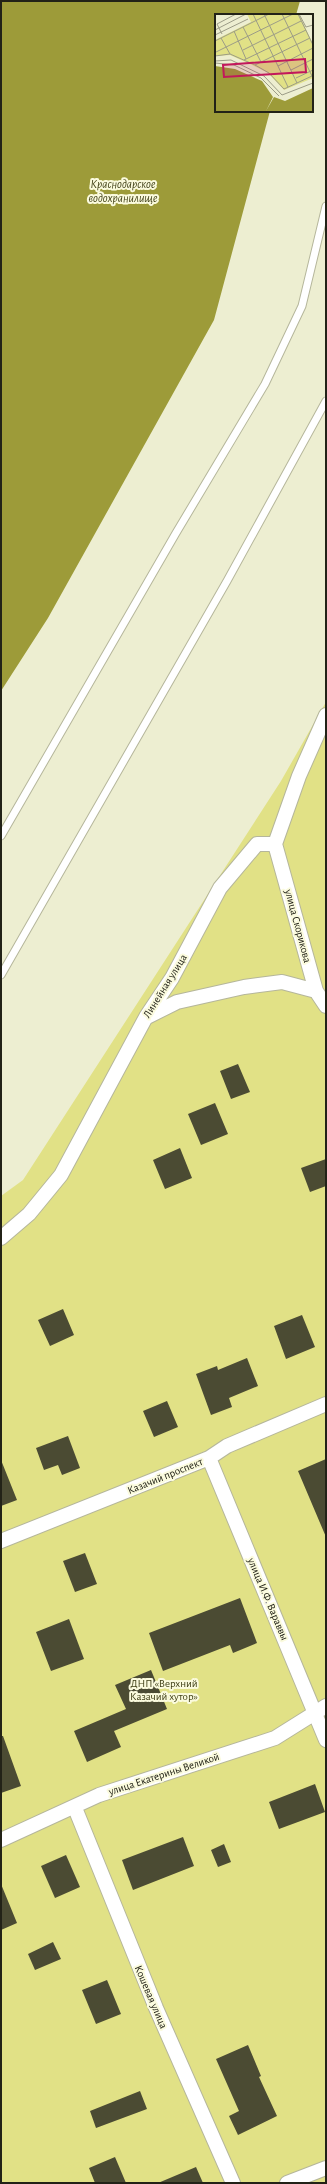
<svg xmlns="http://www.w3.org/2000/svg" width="327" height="2184" font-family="'Alegreya Sans',sans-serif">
	<rect width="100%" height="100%" fill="#edeed1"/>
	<path fill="#e1e186" d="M326,702V2183H1V1196L23,1180L281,781Z"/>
	<path fill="#9d9b39" d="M1,1H300L296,15H216V111H270L214,320L48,618L1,691Z"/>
	<path fill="#4b4b33" d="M238,1064L250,1092L231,1099L220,1071Z
		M215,1103L228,1134L201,1145L188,1114Z
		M180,1148L192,1178L165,1189L153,1160Z
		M326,1159V1186L310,1192L301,1168Z
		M63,1309L74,1335L50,1346L38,1320Z
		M302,1315L315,1347L286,1359L274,1326Z
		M247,1358L258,1386L229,1398L232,1407L211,1415L196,1374L217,1366L218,1370Z
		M167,1401L178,1427L154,1437L143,1411Z
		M68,1436L80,1468L62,1475L58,1465L44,1470L36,1448Z
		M326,1459V1537L298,1471Z
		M1,1460L17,1500L1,1506Z
		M85,1553L97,1584L75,1592L63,1561Z
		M240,1598L257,1643L233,1653L230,1645L163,1671L149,1633Z
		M69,1619L84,1659L51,1671L36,1632Z
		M151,1670L167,1709L114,1731L121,1747L87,1762L74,1731L126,1709L115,1685Z
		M1,1736H3L21,1786L1,1793Z
		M315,1784L325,1812L279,1829L269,1802Z
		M183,1837L194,1866L133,1890L122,1860Z
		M224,1844L231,1862L218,1867L211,1850Z
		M66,1855L80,1887L55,1898L41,1866Z
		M1,1884L17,1923L1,1930Z
		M53,1942L61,1959L35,1970L28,1954Z
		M107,1980L121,2014L96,2024L82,1990Z
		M248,2045L261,2076L259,2077L277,2116L238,2135L229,2116L239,2111L216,2059Z
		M140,2091L147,2109L96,2128L90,2111Z
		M115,2157L126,2183H95L89,2168Z
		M196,2167L203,2183H158Z"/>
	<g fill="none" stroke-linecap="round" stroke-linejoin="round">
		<defs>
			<path id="service" d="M1,836L176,533L265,384L302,306L326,206
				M1,975L227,581L326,401"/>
			<path id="minor" d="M275,844L316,991L326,1006
				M147,1017L177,1002L244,987L282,982L316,991
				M1,1238L29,1214L61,1175L146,1017L172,978L220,888L257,844H275L299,776L326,715
				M209,1458L326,1740
				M1,1541L209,1458L227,1446L326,1404
				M75,1808L156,2008L233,2183
				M1,1840L99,1795L275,1738L326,1706
				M287,2183L326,2168"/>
		</defs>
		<use href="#service" stroke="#b5b69b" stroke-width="9"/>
		<use href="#minor" stroke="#b5b69b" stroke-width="16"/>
		<use href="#service" stroke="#fff" stroke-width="7"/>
		<use href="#minor" stroke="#fff" stroke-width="14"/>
	</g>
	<g text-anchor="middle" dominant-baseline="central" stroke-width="4" stroke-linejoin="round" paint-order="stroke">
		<g font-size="11" fill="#222217" stroke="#fbfbde">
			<text transform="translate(298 926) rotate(75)">улица Скорикова</text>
			<text transform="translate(165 986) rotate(-58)">Линейная улица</text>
			<text transform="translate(165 1476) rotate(-22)">Казачий проспект</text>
			<text transform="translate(268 1599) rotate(67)">улица И.Ф. Вараввы</text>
			<text transform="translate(164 1774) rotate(-18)">улица Екатерины Великой</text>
			<text transform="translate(151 1997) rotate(67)">Кошевая улица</text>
		</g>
		<g font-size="11" fill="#404017" stroke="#fbfbde">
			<text x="164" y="1683">ДНП «Верхний<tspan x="164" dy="13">Казачий хутор»</tspan></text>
		</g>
		<g font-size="12" font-style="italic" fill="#46461d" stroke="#fbfbde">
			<text x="123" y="184">Краснодарское<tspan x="123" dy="14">водохранилище</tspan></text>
		</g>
	</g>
	<g transform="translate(215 14)">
		<rect width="98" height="98" fill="#edeed1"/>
		<path d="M32,0H84L98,30V64L69,76L53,59L37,51L15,41L0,42V26L36,8Z" fill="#e1e186"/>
		<path d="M0,52L20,55L47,67L58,83L51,97L59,83L70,87L98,74V98H0Z" fill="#9d9b39"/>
		<path fill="none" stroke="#9c9c87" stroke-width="1" d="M38,0L73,73M49,0L82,69M67,0L97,62M83,0L98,31M84,0L91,13L98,11M28,13L46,48M0,16L31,0M19,17L31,45M7,20L2,10L21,0M0,21L33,5M6,24L15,40M0,27L54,0M28,36L86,7M1,38L78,0M0,42L15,40L40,51L54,59L69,75L97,62M29,46L91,16M0,47L16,46L49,62L67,81L98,69M0,49L19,51L46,64L64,82M40,51L95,24M63,52L98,34M76,56L98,45M81,64L98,56"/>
		<path fill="#c2185b" fill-opacity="0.15" stroke="#c2185b" stroke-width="2" d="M90,45L91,58L9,63L8,51Z"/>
		<rect width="98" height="98" fill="none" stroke="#222217" stroke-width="2"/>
	</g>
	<rect width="327" height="2184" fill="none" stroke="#222217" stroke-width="4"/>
</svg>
